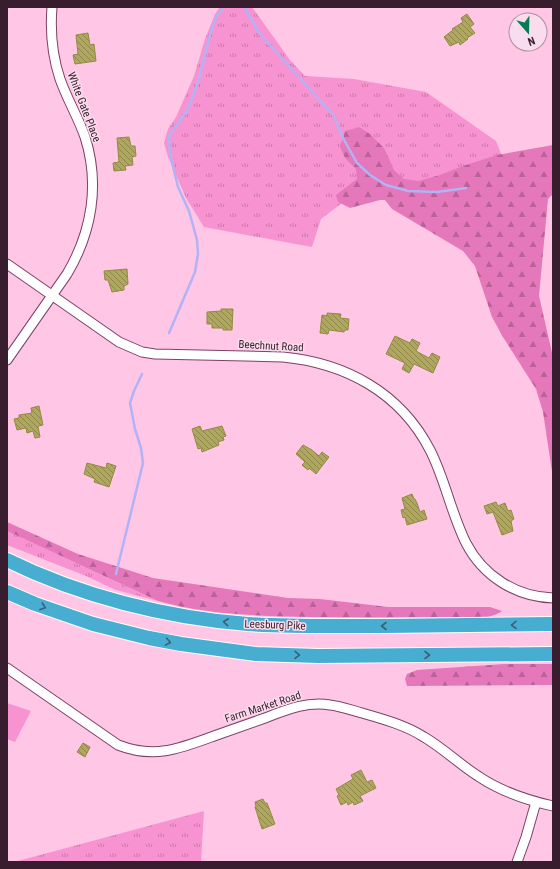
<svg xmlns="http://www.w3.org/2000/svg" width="560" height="869" font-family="'Roboto Condensed',sans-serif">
	<defs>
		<pattern id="grass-tufts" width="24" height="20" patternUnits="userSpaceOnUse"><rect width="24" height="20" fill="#f893d1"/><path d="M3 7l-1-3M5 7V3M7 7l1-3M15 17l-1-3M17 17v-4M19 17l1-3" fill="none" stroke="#ca77aa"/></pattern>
		<pattern id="forest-firs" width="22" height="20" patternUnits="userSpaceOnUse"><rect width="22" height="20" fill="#e577bb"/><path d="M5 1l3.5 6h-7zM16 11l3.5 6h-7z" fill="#ba6198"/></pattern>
		<pattern id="building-back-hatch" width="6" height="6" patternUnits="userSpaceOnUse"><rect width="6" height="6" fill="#aea75d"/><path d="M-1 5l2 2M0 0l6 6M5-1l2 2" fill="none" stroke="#8e874d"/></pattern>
	</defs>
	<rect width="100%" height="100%" fill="#ffc6e6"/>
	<path fill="url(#grass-tufts)" d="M220,7H252L290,60L305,76L354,79L426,92L496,141L504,161L350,197L321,219L312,247L204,227L186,198L168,157L164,143L168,129L176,117L194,76L205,39L215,14Z
		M7,531L158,601L116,590L86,576L7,545Z
		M204,811L201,862H14Z"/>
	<path fill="url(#forest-firs)" d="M359,127L370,134L384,148L394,170L404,179L418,181L440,175L463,166L497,155L553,145V194L548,199L539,296L553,357V478L543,412L536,389L503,337L492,317L475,266L463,251L392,209L385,200H380L350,208L338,202L336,195L357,179L356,169L345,158L340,147L345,131Z
		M7,522L78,554L153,578L288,598L320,599L388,607H490L502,611L497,614L488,617C429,617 371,618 312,617C261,616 207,615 158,601L7,531Z
		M504,664H553V685L407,686L405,679L407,674L417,670Z"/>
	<path fill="#f893d1" d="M7,703L31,711L15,742L7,739Z"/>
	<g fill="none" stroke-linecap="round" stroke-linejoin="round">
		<path stroke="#b2b3f5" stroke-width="2.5" d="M244,7L260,34L334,116L343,138L357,163L370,175L386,185L408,191L437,192L466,188
			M169,333L195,272L198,254L197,240L189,211L178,187L170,154L169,136L188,109L198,82L210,35L216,17L224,7
			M116,574L143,463L141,448L135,429L130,403L134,391L142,374"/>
	</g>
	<path fill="url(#building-back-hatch)" stroke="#928b41" d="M467,14L474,24L470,27L475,33L467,38L468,39L460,45L459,42L450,46L444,37L453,30L452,29L463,22L461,18Z
		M88,33L90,45L94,44L96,61L75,64L73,55L78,54L76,35Z
		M129,137L131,146H135L136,156L132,157L133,165L125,166L126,170L114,171L113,163L119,162L117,138Z
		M127,269L128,284L124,286V290L112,292L108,280H105L104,271Z
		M221,309H233L232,330H223V328H212V324H207V312L221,311Z
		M327,313L341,314L340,318L349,319L348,330H345L344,332L329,330L328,334L320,333L322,315L327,316Z
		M395,336L410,343L412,339L420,343L416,351L429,358L432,353L440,357L433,373L414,364L409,373L402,369L405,363L386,354Z
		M39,406L43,425L38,426L40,437L35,438L33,431L27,433L26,428L17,430L14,419L19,418V415L32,413L31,408Z
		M200,426L202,431L222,426L226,436L223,437L224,440L218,442L219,445L202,452L201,448L198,449L192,429Z
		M303,445L312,450L319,456L322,452L329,457L316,474L309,468L308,470L302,465L305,462L296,454Z
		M87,463L106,468L107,463L116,466L109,487L94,482L95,479L84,474Z
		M412,494L414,499H415L417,503L420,512L424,510L427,519L407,525L405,517L403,518L401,510L405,509L402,498Z
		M496,502L498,506L505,503L508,511L511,510L514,519L511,521L513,531L502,535L493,512L487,514L484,506Z
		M83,743L90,747L85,757L77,752Z
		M361,770L367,782L372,780L376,788L360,796L363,801L354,805L353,802L348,805L347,802L341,805L337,796L339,795L336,789L353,779L351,775Z
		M263,799L265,803H267L275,824L262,829L255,807H256L255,802Z"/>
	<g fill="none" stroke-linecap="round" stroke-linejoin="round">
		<defs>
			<path id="minor" d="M7,264L119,342L142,352L155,354L283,357C345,363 400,392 430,450C445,479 451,513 466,543C483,576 516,597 553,598
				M7,360L67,274C92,232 100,184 85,137C78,117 67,99 60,79C52,55 50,32 52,7
				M7,668L118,745C154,759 179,749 214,736C231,730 248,724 265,718C286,710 307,701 330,705C340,706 351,710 362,713C383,719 405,725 424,737C443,748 459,764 478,776C500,791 526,800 553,806
				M517,862L526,837L536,802"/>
			<path id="highway" d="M7,560C80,596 167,618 248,624C293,627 339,626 384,626C440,625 497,625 553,624
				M7,592L35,604L93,624L149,638L181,644L256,654L318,656L553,654"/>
		</defs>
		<use href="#minor" stroke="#7d4166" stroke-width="11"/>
		<use href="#highway" stroke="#fff" stroke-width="16"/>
		<use href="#minor" stroke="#fff" stroke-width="9"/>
		<use href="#highway" stroke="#47aed1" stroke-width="14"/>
	</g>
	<defs><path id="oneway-chevron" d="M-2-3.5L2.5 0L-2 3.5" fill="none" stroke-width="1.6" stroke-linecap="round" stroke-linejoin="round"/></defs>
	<g stroke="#3e5e77">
		<use href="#oneway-chevron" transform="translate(43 607) rotate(20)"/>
		<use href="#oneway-chevron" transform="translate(226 622) rotate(-174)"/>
		<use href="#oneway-chevron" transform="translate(514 625) rotate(179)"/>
		<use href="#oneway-chevron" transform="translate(384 626) rotate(180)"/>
		<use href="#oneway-chevron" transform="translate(168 642) rotate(10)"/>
		<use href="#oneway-chevron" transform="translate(297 655) rotate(1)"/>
		<use href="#oneway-chevron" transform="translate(427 655)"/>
	</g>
	<g text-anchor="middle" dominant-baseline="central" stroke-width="3" stroke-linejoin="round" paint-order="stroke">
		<g font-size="11" fill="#371d2d" stroke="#fadded">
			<text transform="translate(84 107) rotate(69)">White Gate Place</text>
			<text transform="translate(271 346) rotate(3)">Beechnut Road</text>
			<text transform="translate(275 625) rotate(2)">Leesburg Pike</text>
			<text transform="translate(263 707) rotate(-18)">Farm Market Road</text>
		</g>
	</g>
	<rect width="560" height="869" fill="none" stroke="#371d2d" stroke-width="16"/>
	<g transform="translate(528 32) rotate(160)"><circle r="19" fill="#fadded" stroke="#ac90a0"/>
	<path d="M0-3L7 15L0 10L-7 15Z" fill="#077a56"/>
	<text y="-6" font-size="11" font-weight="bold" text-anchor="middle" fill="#371d2d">N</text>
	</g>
</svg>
